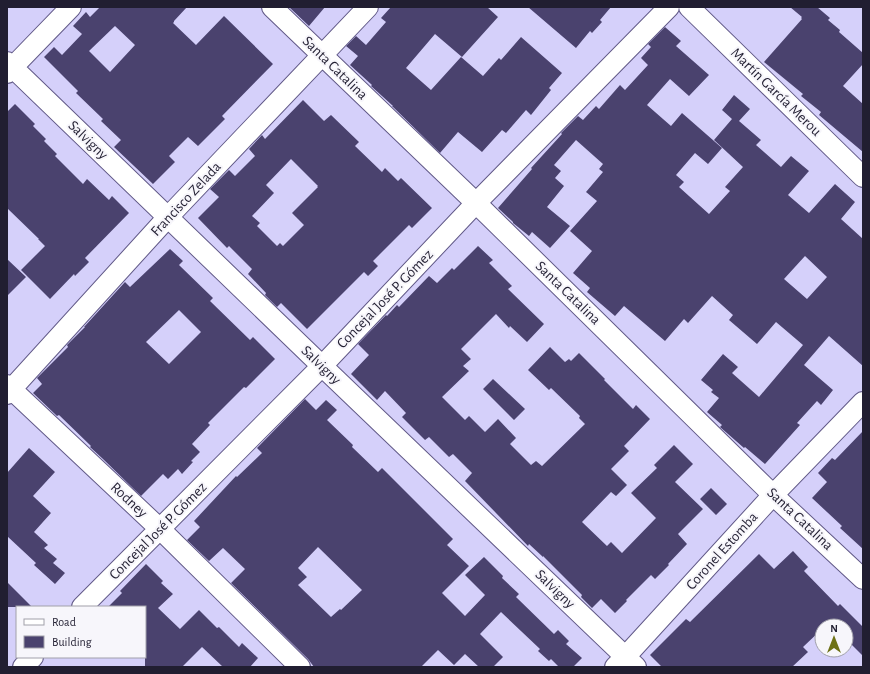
<svg xmlns="http://www.w3.org/2000/svg" width="870" height="674" font-family="'Alegreya Sans',sans-serif">
	<rect width="100%" height="100%" fill="#d5d0fa"/>
	<path fill="#4a426e" fill-rule="evenodd" d="M100,7H187L174,21V22L173,23L196,45L224,16L273,64L222,116L225,119L198,146L188,137L169,156L175,162L153,184L114,147L121,140L101,121L103,119L76,93L78,91L44,57L54,47L62,55L82,34L73,26L86,12L90,17ZM115,26L135,45L110,72L89,51Z
		M289,7H325L309,26Z
		M391,7H487L498,17L462,57L435,34L406,68L431,90L461,57L483,76L499,58L501,60L521,37L562,73L549,88L551,90L531,115L526,110L506,133L502,130L482,152L458,132L440,153L392,106H393L371,86L372,85L350,65L358,56L346,46L356,36L366,45L386,22L381,18Z
		M528,7H611L600,20L602,22L592,33L590,31L576,48Z
		M790,7H817L830,18L828,20L840,30L839,32L863,53V64L843,86L863,104V152L819,115L821,112L801,96L803,94L764,62L802,19L801,18L802,17Z
		M665,27L681,41L676,46L709,75L689,96L670,79L647,105L671,126L682,113L722,148L708,164L695,153L676,175L684,182L679,187L709,214L730,191L725,187L743,167L714,140L732,119L722,110L734,95L750,109L739,121L761,140L756,145L781,167L791,156L809,171L788,195L809,213L835,184L855,202L841,219L863,239V366L829,336L804,365L833,390L821,405L817,401L797,423L800,425L765,464L745,447L744,448L720,427L722,425L707,412L719,398L711,392L713,390L701,380L723,354L738,367L732,373L759,397L803,345L776,322L757,344L729,320L733,315L712,296L688,323L684,319L665,341L624,306L615,316L587,292L590,288L573,273L592,251L570,231L597,201L586,192L603,172L599,169L603,164L576,140L554,165L561,171L555,178L564,186L547,207L570,226L550,248L532,232L529,236L513,223V222L498,208L532,169L531,168L562,134L561,133L578,116L583,120L596,106L599,109L620,85L625,90L648,65L641,58L651,47L648,44ZM805,256L827,277L807,299L784,279Z
		M303,100L324,121L331,115L359,142L355,146L382,172L385,168L398,181L401,178L432,208L412,228L409,225L373,261L378,266L368,276L364,272L307,329L281,303L277,307L265,295L266,293L248,274L252,269L229,246L227,248L198,218L219,197L210,189L229,170L235,176L255,156L249,149L262,135L265,139ZM291,159L318,186H317L318,187L292,213L304,225L283,246L280,243L277,246L257,226L260,223L252,216L274,193L266,185Z
		M15,104L35,124L33,126L46,139L44,141L57,154L55,156L83,184L87,179L109,200L112,196L129,213L85,258L89,262L75,276L74,274L50,299L21,270L45,246L38,239H39L7,208V112Z
		M478,246L493,260L489,263L512,286L508,289L544,324L527,342L510,326L509,328L496,314L461,349L471,359L463,366L469,371L442,397L465,420L469,416L485,432L498,419L516,438L510,444L531,465L536,461L542,466L585,424L579,418L580,416L551,388L549,390L528,370L550,347L565,362L569,359L571,361L579,353L605,379L604,380L633,409L636,405L650,419L624,446L629,451L611,469L627,485L616,496L611,492L582,522L607,546L611,542L622,553L656,518L631,493L657,468L654,465L674,445L693,464L675,482L703,509L678,534L687,544L668,564L669,565L655,579L651,575L626,600L627,601L615,613L601,599L592,608L581,597L582,595L543,556V557L529,544L528,546L465,481L472,473L453,454L449,457L429,437L425,440L402,417L406,413L385,391L377,400L351,374L369,355L358,344L386,315L387,316L397,305L399,307L429,276L437,283L452,268L454,270Z
		M170,249L183,261L179,265L213,298L210,301L250,340L253,337L275,359L246,388L244,387L208,423L210,425L192,444L200,452L191,461L193,462L182,474L178,469L168,479L163,474L141,496L103,459L90,447L91,446L59,415L57,416L33,393L42,384L37,378L68,347L67,345L85,327H84L125,282L130,287ZM179,310L201,332L169,364L146,342Z
		M7,259L26,277L7,296Z
		M493,379L525,409L514,420L483,389Z
		M305,399L316,410L326,400L337,410L327,420L353,445L352,447L378,472L382,468L453,539L447,545L469,566L442,593L465,616L485,595L465,575L484,557L503,576L502,578L519,594L516,597L554,634L558,630L569,641L566,644L582,658L573,667H559L551,659L549,661L538,651L540,649L501,612L480,634L503,657L493,667H479L465,654L454,665L438,650L421,667H314L308,659L231,583L245,569L223,548L209,561L187,540L200,527L194,521L236,476L237,477L262,453L257,448ZM318,547L362,590L341,610L340,609L331,617L298,585L307,577L298,568Z
		M863,431V549L840,528L842,526L812,498L827,482L818,473L832,458L835,460Z
		M29,448L55,472L33,496L51,513L34,532L48,545L44,548L57,559L53,563L65,573L55,584L34,565L36,563L7,536V473Z
		M711,488L727,504L716,515L700,499Z
		M793,551L808,567L804,571L838,606L840,604L863,627V656L846,639V626H834L829,622L825,626H822V629L803,647L808,652L792,667H662L650,655L686,619L690,622L759,554L774,569Z
		M146,564L163,581L161,583L173,594L158,608L180,629L199,610L217,628L219,627L239,647L242,643L258,658L250,667H223L202,647L182,667H145V607H108L122,593L120,591Z
		M7,582L32,607H7Z"/>
	<g fill="none" stroke-linecap="round" stroke-linejoin="round">
		<defs>
			<path id="street" d="M272,7L476,203L773,495L863,579
				M689,7L863,177
				M7,62L322,366L636,667
				M7,73L71,7
				M7,385L160,529L300,667
				M7,394L168,217L368,7
				M82,607L322,366L476,203L669,7
				M23,667L33,657
				M615,667L626,656L773,495L863,402"/>
		</defs>
		<use href="#street" stroke="#615987" stroke-width="22"/>
		<use href="#street" stroke="#fff" stroke-width="20"/>
	</g>
	<g text-anchor="middle" dominant-baseline="central" stroke-width="4" stroke-linejoin="round" paint-order="stroke">
		<g font-size="15" fill="#211e31" stroke="#f7f6fb">
			<text transform="translate(335 68) rotate(44)">Santa Catalina</text>
			<text transform="translate(776 92) rotate(44)">Martín García Merou</text>
			<text transform="translate(88 140) rotate(44)">Salvigny</text>
			<text transform="translate(186 199) rotate(-47)">Francisco Zelada</text>
			<text transform="translate(568 293) rotate(44)">Santa Catalina</text>
			<text transform="translate(385 299) rotate(-46)">Concejal José P. Gómez</text>
			<text transform="translate(321 365) rotate(44)">Salvigny</text>
			<text transform="translate(129 500) rotate(43)">Rodney</text>
			<text transform="translate(800 519) rotate(43)">Santa Catalina</text>
			<text transform="translate(158 531) rotate(-45)">Concejal José P. Gómez</text>
			<text transform="translate(722 551) rotate(-48)">Coronel Estomba</text>
			<text transform="translate(555 589) rotate(44)">Salvigny</text>
		</g>
	</g>
	<rect width="870" height="674" fill="none" stroke="#211e31" stroke-width="16"/>
	<rect x="16" y="606" width="130" height="52" fill="#f7f6fb" stroke="#a1a0aa"/>
	<rect x="24" y="619" width="20" height="6" fill="#ffffff" stroke="#a1a0aa"/>
	<text x="52" y="626" font-size="12" fill="#211e31">Road</text>
	<rect x="24" y="636" width="20" height="12" fill="#4a426e" stroke="#a1a0aa"/>
	<text x="52" y="646" font-size="12" fill="#211e31">Building</text>
	<g transform="translate(834 638)"><circle r="19" fill="#f7f6fb" stroke="#a1a0aa"/>
	<path d="M0-3L7 15L0 10L-7 15Z" fill="#6e7116"/>
	<text y="-6" font-size="11" font-weight="bold" text-anchor="middle" fill="#211e31">N</text>
	</g>
</svg>
